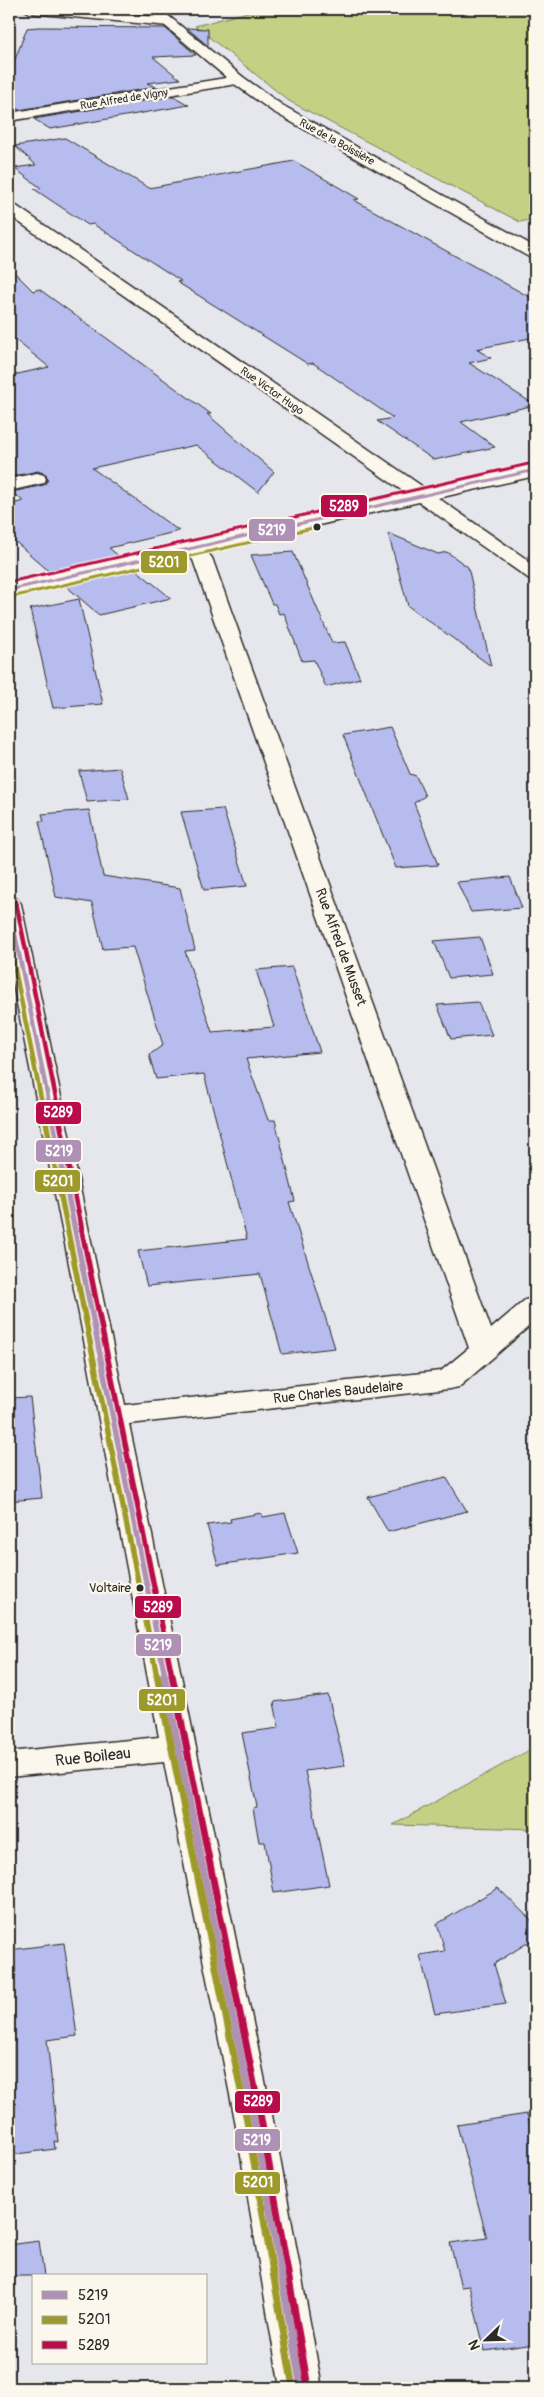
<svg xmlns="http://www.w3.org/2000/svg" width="544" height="2397" font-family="Pangolin,sans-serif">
	<rect width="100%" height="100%" fill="#e6e6ed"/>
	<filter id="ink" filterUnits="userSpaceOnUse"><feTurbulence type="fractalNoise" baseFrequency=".02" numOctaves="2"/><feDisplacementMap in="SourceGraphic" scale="10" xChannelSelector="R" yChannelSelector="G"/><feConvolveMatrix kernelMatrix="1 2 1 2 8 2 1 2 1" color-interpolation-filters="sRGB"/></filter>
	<g filter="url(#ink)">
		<path fill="#c4d084" stroke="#787e58" d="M259,9H535V219L520,222L289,101L195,26Z
			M535,1747V1829L393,1825Z"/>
		<path fill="#b6bdee" stroke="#2b2b2b" d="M39,27L165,28L196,55L153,57L180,79L147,83L156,87L19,110L9,103V75L27,28Z
			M187,28L208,29V46Z
			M173,96L189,105L50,129L34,119Z
			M65,138L149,188L294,161L359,199L354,200L535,300V337L476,349L491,358L469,363L535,405L461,422L495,447L434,460L377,421L393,418L313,363L308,364L177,282L181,281L93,224L88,225L34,189L41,188L14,168L36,165L15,146Z
			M9,267L33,291L39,289L211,414H207L274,472L258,492L196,445L92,468L179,531L109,548L120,557L51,573L9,536V505L23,501L12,492L44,485L48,480L46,474L38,471L9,477V376L49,367L9,335Z
			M388,533L438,554L447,552L468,567L491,666L408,606Z
			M293,552L332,643L345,642L360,678L326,687L314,660L302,661L284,613L279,614L275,604H272L251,555Z
			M135,569L171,598L99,615L65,585Z
			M79,599L103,704L53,708L30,609Z
			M390,727L410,774L416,776L425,796L414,803L438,865L396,868L343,735Z
			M120,768L129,799L87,802L79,771Z
			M223,809L247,886L204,890L181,812Z
			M89,810L103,876L180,888L195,950L185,951L212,1032L274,1027L256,970L292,967L320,1052L246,1059L268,1120H275L295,1201L289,1202L335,1348L282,1354L260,1274L147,1286L138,1251L247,1239L204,1074L156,1079L149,1055L163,1045L133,947L103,949L92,903L56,897L39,821H44L42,814Z
			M510,877L522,908L471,912L457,882Z
			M480,937L493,974L449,978L434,941Z
			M478,1002L492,1035L451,1039L437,1005Z
			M30,1397L42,1498L9,1501V1398Z
			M446,1477L467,1511L388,1532L368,1497Z
			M261,1513L263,1517L285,1513L298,1553L218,1565L207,1525L231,1522L230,1519Z
			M328,1695L345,1766L305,1771L329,1885L274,1893L265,1842H259L253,1808L257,1807L242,1733L279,1728L274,1702Z
			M498,1888L535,1924V1938L494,1964L506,2004L435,2014L420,1955L445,1951L437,1924Z
			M64,1943L77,2036L47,2040L58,2142L54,2141L55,2149L9,2155V1950Z
			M527,2114L535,2143V2344L485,2351L469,2286L461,2287L450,2243L487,2238L457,2125Z
			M39,2241L44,2276H9V2245Z"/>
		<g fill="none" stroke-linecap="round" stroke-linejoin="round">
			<defs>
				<path id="street" d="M23,9H70L169,18L176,22L169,26L30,13Z
					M238,76L245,80L243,83L9,121V113Z
					M9,203L15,205L426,489L535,464V476L438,498L535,565V580L528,578L419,502L206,551L212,558L491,1329L525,1300L535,1297V1321L459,1387L449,1389L129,1424L272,2115L322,2388H280L234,2115L164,1762L9,1777V1752L159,1737L79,1314L9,963V897L17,899L21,904L125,1405L441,1371L469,1348L193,560L188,555L9,596V584L407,494L9,215Z
					M37,473L44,475L46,479L44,483L9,491V479Z"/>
				<path id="secondary" d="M145,9H160L243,77L282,105L535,247V259L529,257L272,111L233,83Z"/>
			</defs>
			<use href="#street" stroke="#2b2b2b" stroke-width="3"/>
			<use href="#secondary" stroke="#2b2b2b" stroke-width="3"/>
			<use href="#street" fill="#fbf7ec" fill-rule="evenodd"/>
			<use href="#secondary" fill="#fbf7ec" fill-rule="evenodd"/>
			<defs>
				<path id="bus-1-far3" d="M9,590L535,470"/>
				<path id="bus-1-far2" d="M9,904L49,1103"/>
				<path id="bus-1-far1" d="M49,1102L165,1676"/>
				<path id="bus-1" d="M164,1675L253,2115L301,2388"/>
				<path id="bus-2-far3" d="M11,597L317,527"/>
				<path id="bus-2-far2" d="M9,940L42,1103"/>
				<path id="bus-2-far1" d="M42,1102L157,1676"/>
				<path id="bus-2" d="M157,1675L246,2116L293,2388"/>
				<path id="bus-3-far3" d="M9,582L533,463"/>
				<path id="bus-3-far2" d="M16,902L57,1103"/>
				<path id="bus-3-far1" d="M56,1102L172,1676"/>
				<path id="bus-3" d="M172,1675L260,2113L308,2387"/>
			</defs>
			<use href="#bus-1-far3" stroke="#fbf7ec" stroke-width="5.5"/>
			<use href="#bus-1-far2" stroke="#fbf7ec" stroke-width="8"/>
			<use href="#bus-1-far1" stroke="#fbf7ec" stroke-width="9"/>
			<use href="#bus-1" stroke="#fbf7ec" stroke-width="11"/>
			<use href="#bus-2-far3" stroke="#fbf7ec" stroke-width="5.5"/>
			<use href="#bus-2-far2" stroke="#fbf7ec" stroke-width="8"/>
			<use href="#bus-2-far1" stroke="#fbf7ec" stroke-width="9"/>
			<use href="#bus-2" stroke="#fbf7ec" stroke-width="11"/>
			<use href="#bus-3-far3" stroke="#fbf7ec" stroke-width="5.5"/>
			<use href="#bus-3-far2" stroke="#fbf7ec" stroke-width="8"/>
			<use href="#bus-3-far1" stroke="#fbf7ec" stroke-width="9"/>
			<use href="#bus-3" stroke="#fbf7ec" stroke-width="11"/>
			<use href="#bus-1-far3" stroke="#ae91b5" stroke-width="3"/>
			<use href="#bus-1-far2" stroke="#ae91b5" stroke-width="4.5"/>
			<use href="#bus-1-far1" stroke="#ae91b5" stroke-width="5.5"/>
			<use href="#bus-1" stroke="#ae91b5" stroke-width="7"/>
			<use href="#bus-2-far3" stroke="#9d9a2b" stroke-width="3"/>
			<use href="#bus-2-far2" stroke="#9d9a2b" stroke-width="4.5"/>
			<use href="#bus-2-far1" stroke="#9d9a2b" stroke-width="5.5"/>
			<use href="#bus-2" stroke="#9d9a2b" stroke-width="7"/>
			<use href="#bus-3-far3" stroke="#b80c4b" stroke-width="3"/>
			<use href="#bus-3-far2" stroke="#b80c4b" stroke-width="4.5"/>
			<use href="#bus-3-far1" stroke="#b80c4b" stroke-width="5.5"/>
			<use href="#bus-3" stroke="#b80c4b" stroke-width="7"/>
		</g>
	</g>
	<g fill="#2b2b2b" stroke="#fbf7ec" stroke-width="2">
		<circle cx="317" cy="527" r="4.5"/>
		<circle cx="140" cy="1588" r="4.5"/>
	</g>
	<g text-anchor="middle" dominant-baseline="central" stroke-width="4.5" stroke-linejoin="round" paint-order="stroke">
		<g font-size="11" fill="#2b2b2b" stroke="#fbf7ec">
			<text transform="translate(124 99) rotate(-9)">Rue Alfred de Vigny</text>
			<text transform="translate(337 142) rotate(29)">Rue de la Boissière</text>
			<text transform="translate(272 391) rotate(35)">Rue Victor Hugo</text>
		</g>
		<g font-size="13" fill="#2b2b2b" stroke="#fbf7ec" text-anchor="end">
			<text x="131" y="1588">Voltaire</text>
		</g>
		<g font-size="14" fill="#2b2b2b" stroke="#fbf7ec">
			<text transform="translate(341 947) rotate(70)">Rue Alfred de Musset</text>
			<text transform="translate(338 1392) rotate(-6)">Rue Charles Baudelaire</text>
		</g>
		<g font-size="16" fill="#2b2b2b" stroke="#fbf7ec">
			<text transform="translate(93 1757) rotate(-6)">Rue Boileau</text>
		</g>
	</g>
	<g stroke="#fbf7ec" stroke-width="2">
		<rect x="320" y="494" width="48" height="24" rx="5" fill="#b80c4b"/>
		<rect x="248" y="518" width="48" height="24" rx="5" fill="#ae91b5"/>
		<rect x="140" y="550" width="48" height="24" rx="5" fill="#9d9a2b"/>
		<rect x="35" y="1101" width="47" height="24" rx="5" fill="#b80c4b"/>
		<rect x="35" y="1139" width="47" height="24" rx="5" fill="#ae91b5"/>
		<rect x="34" y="1169" width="47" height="24" rx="5" fill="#9d9a2b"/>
		<rect x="134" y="1595" width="48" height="24" rx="5" fill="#b80c4b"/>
		<rect x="135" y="1633" width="47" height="24" rx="5" fill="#ae91b5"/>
		<rect x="138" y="1688" width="48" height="24" rx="5" fill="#9d9a2b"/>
		<rect x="234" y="2090" width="47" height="24" rx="5" fill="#b80c4b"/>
		<rect x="234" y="2128" width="47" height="24" rx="5" fill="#ae91b5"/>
		<rect x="234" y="2171" width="47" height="24" rx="5" fill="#9d9a2b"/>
	</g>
	<g font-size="14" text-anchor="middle" font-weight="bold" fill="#fff">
		<text x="344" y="511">5289</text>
		<text x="272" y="535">5219</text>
		<text x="164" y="567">5201</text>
		<text x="58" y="1117">5289</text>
		<text x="59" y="1156">5219</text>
		<text x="58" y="1186">5201</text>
		<text x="158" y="1612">5289</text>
		<text x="158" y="1650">5219</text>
		<text x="162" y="1705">5201</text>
		<text x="258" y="2106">5289</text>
		<text x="257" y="2145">5219</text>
		<text x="258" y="2187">5201</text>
	</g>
	<rect width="544" height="2397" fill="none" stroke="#fbf7ec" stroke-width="30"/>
	<rect x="15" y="15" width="514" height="2367" fill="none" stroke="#2b2b2b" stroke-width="2" filter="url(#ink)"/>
	<rect x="32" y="2274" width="175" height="90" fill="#fbf7ec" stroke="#a8a59f"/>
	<rect x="42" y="2291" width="25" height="8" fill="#ae91b5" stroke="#a8a59f"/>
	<text x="78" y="2300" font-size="15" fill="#2b2b2b">5219</text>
	<rect x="42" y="2316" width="25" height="8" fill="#9d9a2b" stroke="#a8a59f"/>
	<text x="78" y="2324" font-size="15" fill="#2b2b2b">5201</text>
	<rect x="42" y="2341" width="25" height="8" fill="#b80c4b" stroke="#a8a59f"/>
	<text x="78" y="2350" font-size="15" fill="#2b2b2b">5289</text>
	<g transform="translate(486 2340) rotate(247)" stroke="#fbf7ec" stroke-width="4" paint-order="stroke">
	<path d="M0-4L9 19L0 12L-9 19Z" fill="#2b2b2b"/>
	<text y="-8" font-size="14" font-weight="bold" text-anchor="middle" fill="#2b2b2b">N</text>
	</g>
</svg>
